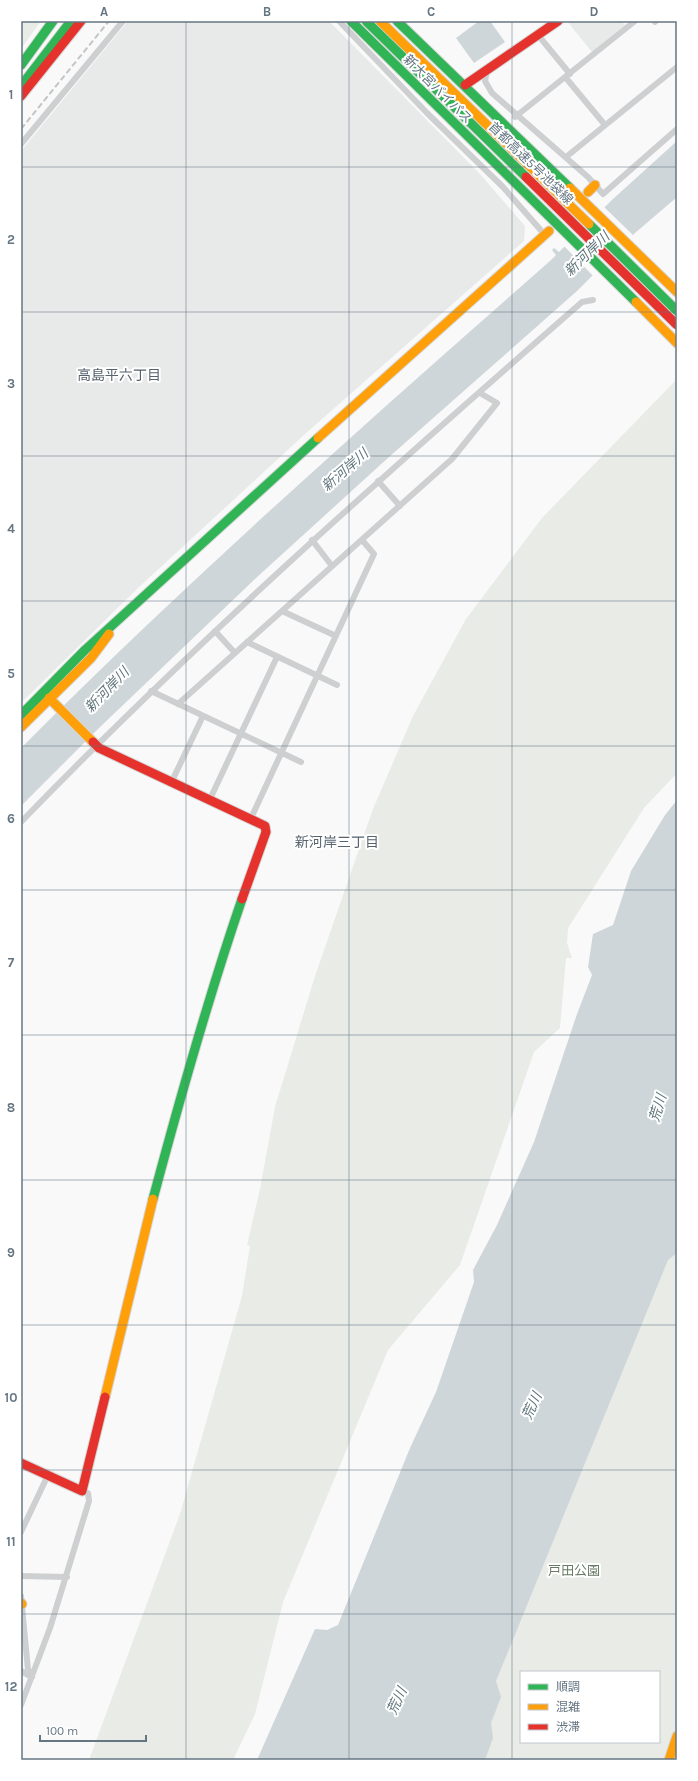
<svg xmlns="http://www.w3.org/2000/svg" width="698" height="1781" font-family="Karla,'Noto Sans JP',sans-serif">
	<rect width="100%" height="100%" fill="#f9f9f9"/>
	<path fill="#e8e9e9" d="M128,21H329L480,174L525,226L524,241L305,434L138,588L21,703V151Z
		M567,21H621L625,25L592,52Z"/>
	<path fill="#e8ebe6" fill-rule="evenodd" d="M21,21H41L21,49Z
		M677,379V773L644,808L568,928L567,943L572,958H566L560,1028L534,1052L460,1265L388,1350L283,1602L255,1714L233,1760H89L180,1514L242,1296L250,1246L247,1245L260,1189L275,1107L315,976L373,809L413,716L466,619L542,518Z
		M677,1221V1760H377ZM521,1672H659V1742H521Z"/>
	<path fill="#ced6d9" d="M479,21H490L505,42L474,63L456,38Z
		M677,141V197L635,233L577,291L389,457L256,578L99,728L21,806V748L32,737C198,571 374,416 550,261L556,255L552,250L554,248L559,252L613,199Z
		M677,800V1253L668,1260L496,1681L501,1697L491,1723L493,1738L485,1760H257L315,1629L327,1630L338,1625L410,1448L436,1392L474,1282L473,1270L497,1225L534,1142L577,1014L592,975L588,967L593,934L613,925L631,871L665,815Z"/>
	<path fill="#f9f9f9" d="M603,206L634,236L594,277L563,245Z"/>
	<g fill="none" stroke-linecap="round" stroke-linejoin="round">
		<defs>
			<path id="fast" d="M351,21L636,302
				M397,21L570,188
				M21,65L53,21
				M21,86L71,21
				M21,715L85,650L318,438
				M153,1199C180,1098 208,998 242,899"/>
			<path id="slow" d="M570,188L677,292
				M588,192L595,185
				M636,302L677,343
				M318,438L549,231
				M49,698L93,742
				M21,727L91,658L109,634
				M105,1397L153,1199
				M21,1603L22,1604
				M669,1760L677,1736"/>
			<path id="jam" d="M465,85L558,21
				M21,96L81,21
				M93,742L99,748L265,826L266,832L242,899
				M21,1463L82,1491L105,1397"/>
		</defs>
		<use href="#fast" stroke="#d5d6d7" stroke-width="11"/>
		<use href="#slow" stroke="#d5d6d7" stroke-width="11"/>
		<use href="#jam" stroke="#d5d6d7" stroke-width="11"/>
		<path stroke="#cecfd0" stroke-width="6" d="M339,21L427,113L503,187L545,235
			M655,22L656,21
			M538,35L570,74
			M487,71L485,81L492,93L588,177L603,194L677,129
			M566,78L605,125
			M515,117L635,21
			M21,144L123,21
			M566,157L677,67
			M378,481L400,506
			M312,540L332,566
			M282,611L336,636
			M215,631L235,653
			M247,642L337,685
			M151,691L301,762
			M178,704L452,459L497,403L480,393
			M172,781L203,716
			M210,799L277,657
			M251,818L374,554L362,540
			M21,822C199,638 390,470 582,302L593,300
			M21,1532L48,1475
			M21,1576L67,1577
			M21,1596L28,1670L32,1677
			M21,1671L32,1677
			M21,1705L50,1628L89,1501L88,1493L82,1491"/>
		<use href="#fast" stroke="#30b455" stroke-width="9"/>
		<use href="#slow" stroke="#ff9f0a" stroke-width="9"/>
		<use href="#jam" stroke="#e5322d" stroke-width="9"/>
		<path stroke="#c3c5c6" stroke-width="2" stroke-dasharray="6 3" stroke-linecap="butt" d="M21,129L109,21"/>
		<defs>
			<path id="fast-bridge" d="M366,21L526,177
				M589,224L677,311"/>
			<path id="slow-bridge" d="M380,21L589,224"/>
			<path id="jam-bridge" d="M526,177L677,325"/>
		</defs>
		<use href="#fast-bridge" stroke="#d5d6d6" stroke-width="11" stroke-linecap="butt"/>
		<use href="#slow-bridge" stroke="#d5d6d6" stroke-width="11" stroke-linecap="butt"/>
		<use href="#jam-bridge" stroke="#d5d6d6" stroke-width="11" stroke-linecap="butt"/>
		<use href="#fast-bridge" stroke="#30b455" stroke-width="9"/>
		<use href="#slow-bridge" stroke="#ff9f0a" stroke-width="9"/>
		<use href="#jam-bridge" stroke="#e5322d" stroke-width="9"/>
	</g>
	<path fill="none" stroke="#657683" stroke-width="1" stroke-opacity="0.55" d="M186,21V1760M349,21V1760M512,21V1760M21,167H677M21,312H677M21,456H677M21,601H677M21,746H677M21,890H677M21,1035H677M21,1180H677M21,1325H677M21,1470H677M21,1614H677"/>
	<g text-anchor="middle" dominant-baseline="central" stroke-width="4" stroke-linejoin="round" paint-order="stroke">
		<g font-size="13" fill="#657683" stroke="#fff">
			<text transform="translate(438 89) rotate(45)">新大宮バイパス</text>
			<text transform="translate(531 163) rotate(44)">首都高速5号池袋線</text>
		</g>
		<g font-size="13" fill="#687a64" stroke="#fff">
			<text x="574" y="1570">戸田公園</text>
		</g>
		<g font-size="14" font-style="italic" fill="#60757c" stroke="#fff">
			<text transform="translate(587 254) rotate(-44)">新河岸川</text>
			<text transform="translate(345 470) rotate(-41)">新河岸川</text>
			<text transform="translate(107 690) rotate(-46)">新河岸川</text>
			<text transform="translate(658 1108) rotate(-73)">荒川</text>
			<text transform="translate(532 1406) rotate(-65)">荒川</text>
			<text transform="translate(397 1701) rotate(-65)">荒川</text>
		</g>
		<g font-size="14" fill="#57646e" stroke="#fff">
			<text x="119" y="375">高島平六丁目</text>
			<text x="337" y="842">新河岸三丁目</text>
		</g>
	</g>
	<rect width="698" height="1781" fill="none" stroke="#ffffff" stroke-width="44"/>
	<rect x="520" y="1671" width="140" height="72" fill="#ffffff" stroke="#c1c8cd"/>
	<rect x="528" y="1684" width="20" height="6" fill="#30b455" stroke="#c1c8cd"/>
	<text x="556" y="1691" font-size="12" fill="#657683">順調</text>
	<rect x="528" y="1704" width="20" height="6" fill="#ff9f0a" stroke="#c1c8cd"/>
	<text x="556" y="1711" font-size="12" fill="#657683">混雑</text>
	<rect x="528" y="1724" width="20" height="6" fill="#e5322d" stroke="#c1c8cd"/>
	<text x="556" y="1731" font-size="12" fill="#657683">渋滞</text>
	<path d="M40 1735v6h106v-6" fill="none" stroke="#657683" stroke-width="2"/>
	<text x="46" y="1735" font-size="12" fill="#657683" stroke="#ffffff" stroke-width="3" paint-order="stroke">100 m</text>
	<rect x="22" y="22" width="654" height="1737" fill="none" stroke="#657683" stroke-width="1.5"/>
	<g font-size="13" text-anchor="middle" font-weight="bold" fill="#657683">
		<text x="104" y="16">A</text>
		<text x="267" y="16">B</text>
		<text x="431" y="16">C</text>
		<text x="594" y="16">D</text>
		<text x="11" y="99">1</text>
		<text x="11" y="244">2</text>
		<text x="11" y="388">3</text>
		<text x="11" y="533">4</text>
		<text x="11" y="678">5</text>
		<text x="11" y="823">6</text>
		<text x="11" y="967">7</text>
		<text x="11" y="1112">8</text>
		<text x="11" y="1257">9</text>
		<text x="11" y="1402">10</text>
		<text x="11" y="1546">11</text>
		<text x="11" y="1691">12</text>
	</g>
</svg>
